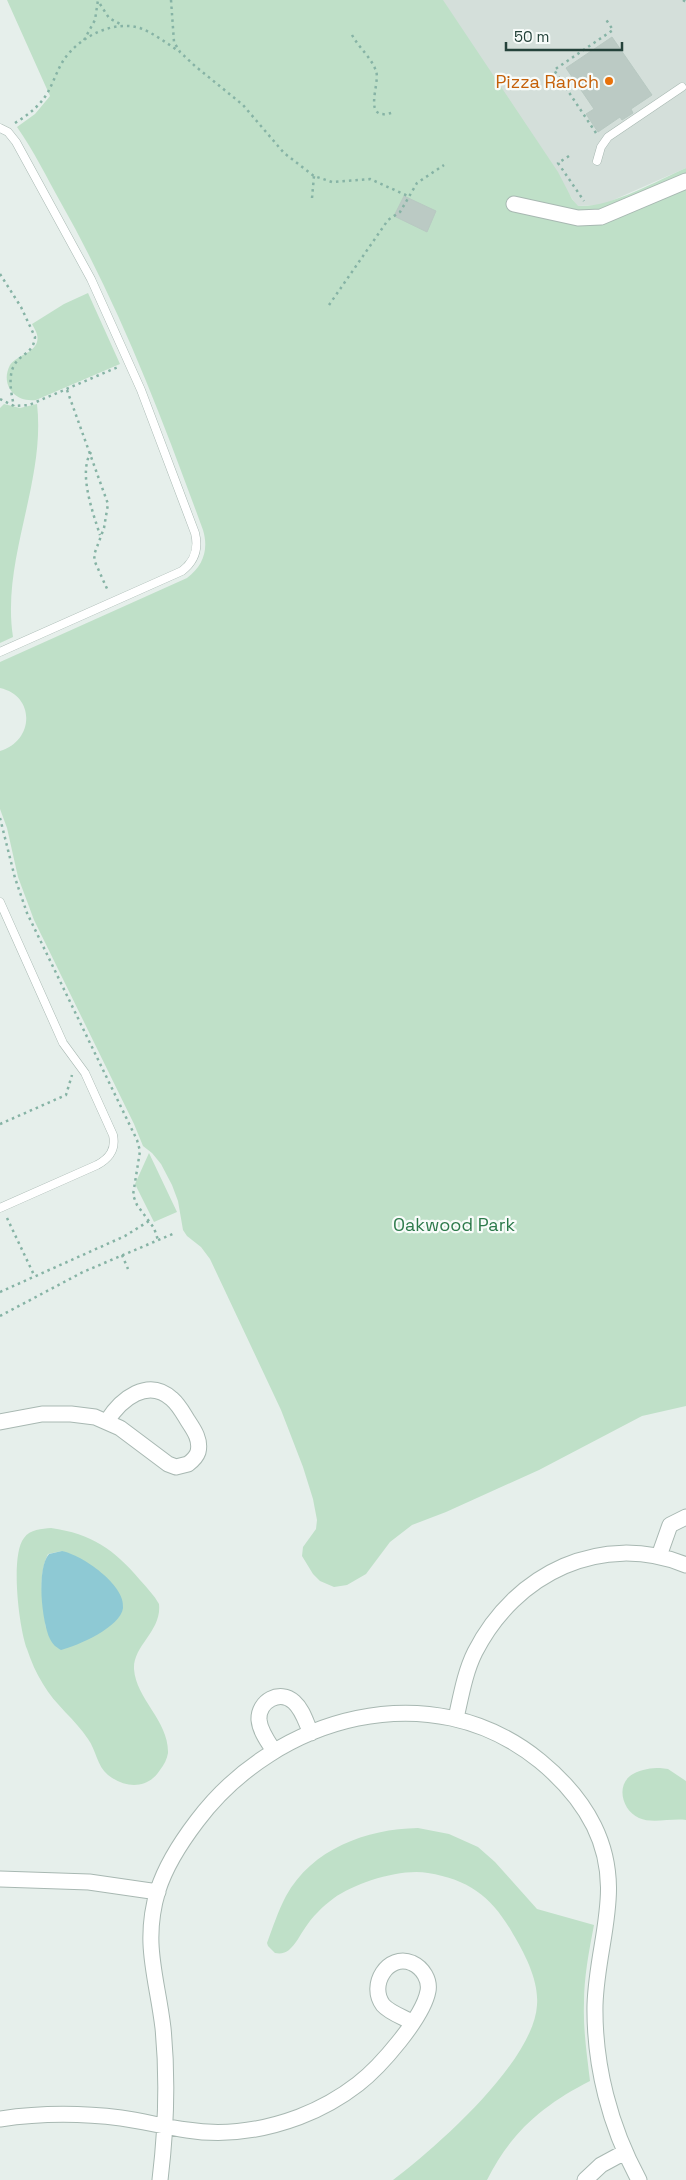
<svg xmlns="http://www.w3.org/2000/svg" width="686" height="2180" font-family="'Space Grotesk',sans-serif">
	<rect width="100%" height="100%" fill="#e6efeb"/>
	<path fill="#d4dfda" d="M439,0H686V168L602,205L577,206Z"/>
	<path fill="#bfe0c8" fill-rule="evenodd" d="M7,0H443L558,172L572,199L578,206C610,208 656,181 686,168V1406L642,1416L539,1470L446,1512L412,1525L390,1542L366,1574L347,1585L334,1587L320,1581L313,1574L302,1556L303,1547L316,1529L317,1520L313,1499L303,1467L281,1410L210,1259L201,1247L187,1236L183,1230L178,1201L172,1185L161,1164L152,1153L143,1146L134,1124L34,920L18,877L7,828L0,809V751C34,741 36,696 0,688V662L187,578C203,566 209,550 203,530C162,418 120,307 61,203C47,178 34,151 17,127L35,114L50,96Z
		M88,293L120,364L36,400C14,403 0,384 10,365C17,355 33,354 37,342C39,335 35,330 32,324L64,304Z
		M4,404L20,408L37,404C46,482 1,559 13,637L0,643V408Z
		M149,1153L177,1212L154,1222L135,1184Z
		M51,1528C92,1534 114,1549 140,1580C147,1588 154,1595 159,1604C162,1631 133,1645 134,1669C136,1699 169,1721 168,1753C167,1759 164,1765 160,1770C148,1789 126,1789 108,1775C97,1766 96,1750 88,1739C75,1719 55,1705 43,1684C36,1673 31,1661 27,1649C19,1628 10,1555 24,1538C30,1529 42,1529 51,1528ZM62,1551L46,1628C43,1603 37,1578 48,1554Z
		M660,1768L668,1769L686,1781V1820C671,1818 652,1824 639,1818C622,1811 615,1784 633,1774C642,1769 651,1768 660,1768Z
		M418,1828L449,1834L478,1847L495,1862L537,1909L594,1925C589,1951 584,1977 584,2003C583,2029 587,2055 590,2081C543,2105 511,2132 487,2180H393C437,2147 534,2061 537,2005C539,1981 525,1954 513,1934C492,1897 470,1880 428,1873C401,1868 355,1883 334,1898C323,1906 312,1917 305,1928C300,1935 296,1944 289,1950C285,1953 281,1954 275,1953L268,1946L267,1943C273,1927 278,1911 286,1896C312,1849 366,1829 418,1828Z"/>
	<path fill="#8ec9d4" d="M62,1551C82,1555 126,1585 123,1608C121,1627 77,1646 61,1650C56,1647 53,1645 50,1639C42,1622 36,1569 49,1554Z"/>
	<path fill="#bbcac4" stroke="#b8c9c2" d="M612,37L652,95L631,109L633,113L622,120L620,117L598,132L586,114L594,109L566,68Z
		M404,196L436,211L427,232L394,216Z"/>
	<g fill="none" stroke-linecap="round" stroke-linejoin="round">
		<defs>
			<path id="lane" d="M0,128L8,132L16,142L91,279L141,390L195,533C199,549 195,561 182,571L0,652
				M597,161L601,147L608,137L682,87
				M0,902L63,1043L85,1073L113,1135C116,1149 110,1158 97,1165L0,1208"/>
			<path id="street" d="M514,204L578,218L601,217L686,181
				M0,1422L42,1414H71L95,1417L120,1428L168,1464L176,1467L188,1464C192,1461 196,1458 198,1452C201,1440 194,1430 188,1421C183,1413 179,1405 172,1399C148,1377 121,1399 107,1421
				M659,1556L670,1525L686,1517
				M456,1718C461,1696 465,1672 475,1652C515,1573 602,1531 686,1565
				M274,1751C268,1742 260,1731 259,1720C258,1701 280,1689 294,1702C303,1710 306,1723 311,1733
				M0,1879L89,1882L158,1892
				M0,2119C40,2113 81,2113 121,2118C143,2121 165,2127 187,2130C224,2136 264,2130 299,2117C320,2109 340,2098 358,2084C380,2067 423,2018 428,1991C430,1980 423,1968 412,1963C388,1953 368,1985 383,2005C390,2013 403,2017 412,2022
				M160,2180C166,2130 168,2079 163,2028C157,1977 142,1943 158,1890C166,1865 181,1842 197,1821C276,1716 431,1672 540,1761C562,1779 581,1800 594,1826C625,1889 597,1940 595,2005C594,2065 610,2127 639,2180
				M585,2180L601,2165L625,2152"/>
		</defs>
		<use href="#lane" stroke="#a8b8b2" stroke-width="9"/>
		<use href="#street" stroke="#a8b8b2" stroke-width="17"/>
		<path stroke="#86b3a5" stroke-width="2.5" stroke-dasharray="2.5 4" stroke-linecap="butt" d="M171,0L174,42L180,52L195,66L243,105L284,153L314,176L332,182L370,179L408,196
			M683,0L686,2
			M100,4L109,18L122,25
			M352,35C359,48 371,57 376,71C381,83 360,124 394,112
			M84,40L95,20L98,0
			M15,123C28,115 40,106 48,92C54,81 58,68 65,58C81,36 114,20 140,28C153,33 165,42 177,50
			M596,133L554,70L613,30L605,18
			M569,156L558,163L584,201
			M312,198L314,176
			M0,274L21,307L35,337C33,363 0,348 14,406
			M329,305L388,220L400,212L417,183L444,165
			M67,390L108,504L104,528L94,555L95,562L108,591
			M0,399L14,406L29,405L118,367
			M91,452C78,473 93,513 100,535
			M0,818L15,878L27,913L137,1140L140,1151L133,1195L137,1205L154,1228L158,1240
			M0,1124L66,1095L72,1075
			M7,1218L34,1275
			M122,1255L128,1269
			M0,1292L125,1236L149,1221
			M0,1316L83,1272L175,1233"/>
		<use href="#lane" stroke="#fff" stroke-width="8"/>
		<use href="#street" stroke="#fff" stroke-width="15"/>
	</g>
	<circle fill="#e8710a" stroke="#f7fbf9" stroke-width="2" cx="609" cy="81" r="5"/>
	<g text-anchor="middle" dominant-baseline="central" stroke-width="4.5" stroke-linejoin="round" paint-order="stroke">
		<g font-size="18" fill="#c56008" stroke="#f7fbf9" text-anchor="end">
			<text x="599" y="81">Pizza Ranch</text>
		</g>
		<g font-size="18" fill="#2d7a4b" stroke="#f7fbf9">
			<text x="454" y="1224">Oakwood Park</text>
		</g>
	</g>
	<path d="M506 42v8h116v-8" fill="none" stroke="#24423a" stroke-width="2.5"/>
	<text x="514" y="42" font-size="15" fill="#24423a" stroke="#f7fbf9" stroke-width="4" paint-order="stroke">50 m</text>
</svg>
